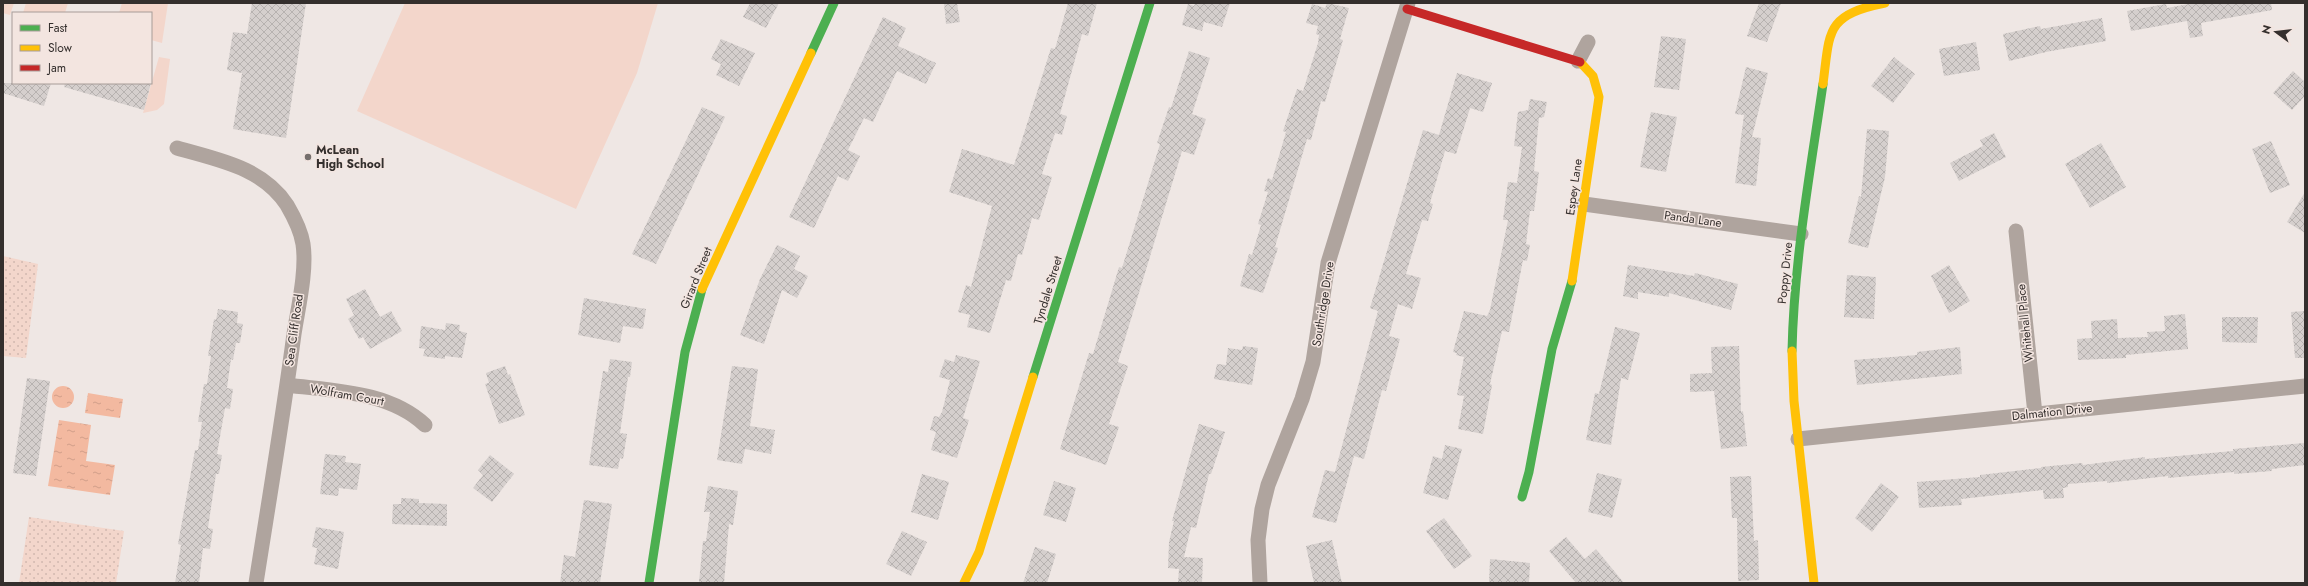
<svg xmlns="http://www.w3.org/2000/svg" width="2308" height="586" font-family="Jost,sans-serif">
	<defs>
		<pattern id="park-dots" width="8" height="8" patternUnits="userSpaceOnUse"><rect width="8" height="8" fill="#f3d6cb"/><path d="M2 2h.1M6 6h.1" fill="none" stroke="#d1b8af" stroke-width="1.8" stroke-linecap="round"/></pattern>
		<pattern id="water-ripples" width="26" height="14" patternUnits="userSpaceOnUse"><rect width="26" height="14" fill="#f3b9a0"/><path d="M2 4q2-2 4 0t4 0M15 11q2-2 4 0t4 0" fill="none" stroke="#d19f8a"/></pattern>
		<pattern id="building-cross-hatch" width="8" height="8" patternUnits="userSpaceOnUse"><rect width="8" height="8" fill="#d5cfcd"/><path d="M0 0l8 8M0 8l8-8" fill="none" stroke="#b7b2b0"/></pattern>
	</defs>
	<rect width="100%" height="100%" fill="#efe7e4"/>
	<path fill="#f3d6cb" d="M3,3H14L10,15L3,13Z
		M26,3H68L65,13H23Z
		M122,3H168L162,43L151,40V13H119Z
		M405,3H658L637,73L576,209L357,111Z
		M159,57L170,59L164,104L157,110L143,113Z"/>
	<path fill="url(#park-dots)" d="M3,256L38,264L26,358L3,356Z
		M29,517L124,531L116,583H19Z"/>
	<path fill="url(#water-ripples)" d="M52 397a11 11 0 1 1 22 0a11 11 0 1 1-22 0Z
		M88,393L123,399L120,418L85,413Z
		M59,420L91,425L86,461L115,465L110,495L48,486Z"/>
	<path fill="url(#building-cross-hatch)" d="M252,3H306L286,138L233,129L242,73L227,70L233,32L247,34Z
		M750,3H779L766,28L743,17Z
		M944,3H957L960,22L946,24Z
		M1068,3H1097L1088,36L1082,34L1060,114L1067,116L1062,135L1055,133L1042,174L1052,177L1039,220L1032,218L1022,255L1018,254L1011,281L1006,280L990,333L967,327L970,315L958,312L966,285L971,287L992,206L949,192L962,149L1014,165L1051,48L1055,49Z
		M1195,3H1230L1222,27L1204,22L1202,31L1182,25L1188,4L1194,6Z
		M1327,3L1349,8L1340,39L1343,40L1325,102L1321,101L1311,140L1307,139L1275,247L1278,248L1263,293L1240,286L1249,254L1252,255L1261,225L1258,224L1268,192L1264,191L1268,178L1272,180L1286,132L1283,131L1297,89L1303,91L1318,43L1319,35L1316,34L1318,26L1306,23L1312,4L1325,8Z
		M1759,3H1781L1767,42L1747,36Z
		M2194,3H2271L2272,10L2201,23L2203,36L2190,38L2187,21L2131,31L2127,11L2166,4L2167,8Z
		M883,17L906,28L898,46L936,63L926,84L897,71L873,122L864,118L848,150L860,156L848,181L838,176L814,228L789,217Z
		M2102,18L2106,41L2046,52L2009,61L2003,34L2040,26L2041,29Z
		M1661,36L1686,39L1679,90L1654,87Z
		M721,39L755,53L739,86L716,75L721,64L711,59Z
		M1976,42L1980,70L1944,76L1939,49Z
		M1189,51L1210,58L1192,114L1206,119L1194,155L1182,151L1118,362L1128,366L1109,424L1119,427L1106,465L1060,449L1089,353L1093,354L1119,267L1122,268L1160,144L1157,143L1169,107L1171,108Z
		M1894,57L1915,74L1893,103L1871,86Z
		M1746,67L1768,73L1752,137L1761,138L1756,186L1735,183L1744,115L1735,114Z
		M2293,71L2305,82V96L2292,110L2273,93Z
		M1457,73L1492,83L1483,112L1470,108L1456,154L1445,151L1430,203L1433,204L1428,221L1422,220L1408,267L1406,274L1421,278L1412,309L1398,304L1389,336L1400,339L1386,391L1382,390L1364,459L1354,456L1336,523L1312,517L1325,470L1335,472L1378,311L1370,308L1423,130L1439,135Z
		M3,83H51L44,106L3,93Z
		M65,83H151L144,110L64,87Z
		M1530,99L1547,102L1544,117L1539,118L1534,171L1539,172L1534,211H1530L1526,244L1530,245L1527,261L1523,260L1509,332L1502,331L1490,384L1492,385L1483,434L1458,429L1464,396L1457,395L1464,357L1456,355L1457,353L1453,352L1464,311L1487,316L1490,310L1508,220H1503L1508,182L1517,183L1522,147L1514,146L1518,112L1528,110Z
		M702,107L725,117L656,264L632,254Z
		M1651,112L1677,117L1666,172L1640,167Z
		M1867,129L1889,131L1885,177L1868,248L1848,243L1859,196L1861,197Z
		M1994,133L2006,157L1959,181L1950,163L1983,146L1980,140Z
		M2271,141L2290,185L2270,193L2252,149Z
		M2101,143L2126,187L2090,208L2065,164Z
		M2305,192V233L2287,222Z
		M777,245L800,256L794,269L808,276L797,298L782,290L764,344L740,335L760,279Z
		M1628,265L1694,276L1695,273L1738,284L1731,310L1669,293V297L1638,292V299L1623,296Z
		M1949,265L1970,301L1949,313L1931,276Z
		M1847,275L1876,277L1874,319L1844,317Z
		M365,289L380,317L391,311L402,331L370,349L363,337L359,339L348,319L354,315L346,299Z
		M584,298L646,309L643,329L623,326L620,343L578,335Z
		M218,309L238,312L237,323L243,324L240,343H236L233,360L231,359L227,388L233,389L230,409L225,408L217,454L222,455L219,474H216L208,528L213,529L210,549L203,548L199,583H175L181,545L178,544L195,450H198L202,422H198L204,384H207L211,356H208L214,319L216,320Z
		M2305,311V358H2295L2291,312Z
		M2185,314L2188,349L2126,355V358L2078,360L2077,339L2092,338L2091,321L2117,319L2118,338L2148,337L2147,332L2165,331L2164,316Z
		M2222,317H2258L2257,343L2222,342Z
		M446,323L460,325L459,331L467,333L462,358L445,356V359L423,356L425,349L419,348L421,326L445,330Z
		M1615,327L1640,333L1628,380L1621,378L1611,445L1586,440L1595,393L1599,394Z
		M1243,346L1258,348L1252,385L1214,379L1217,364L1226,365L1228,348L1242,350Z
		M1739,346L1741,412L1743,411L1747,446L1721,449L1714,391L1690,392V374L1712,373L1711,347Z
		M1960,347L1962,374L1857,385L1854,360L1917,355V352Z
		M956,355L980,361L963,418L969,420L957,458L931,450L936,432L930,430L934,416L939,417L942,412L950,380L939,377L945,359L954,362Z
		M610,359L632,362L630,377H628L620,433L627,434L623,459L620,458L618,469L589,465L603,371L608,372Z
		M505,366L508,375L510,374L525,415L499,424L485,384L489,383L486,373Z
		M732,366L758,369L750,426L775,430L771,454L745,449L742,464L717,460Z
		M27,378L50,381L36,476L13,473Z
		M1199,424L1225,432L1211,474H1209L1196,528L1191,527L1184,557L1203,558L1202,583H1178L1179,569L1168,568L1169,542L1174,521H1172Z
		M2305,443V465L2272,469V471L2234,474V472L2168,478V476L2107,483V481L2068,484V487L2063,488L2064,498L2044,499L2043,490L1961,499L1962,505L1919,508L1917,482L1980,477V475L2041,468V467L2082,463L2083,465L2145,457V459L2233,451V449Z
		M1445,445L1462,449L1448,500L1423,493L1433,456L1442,459Z
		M325,454L346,456L345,462L361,464L357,490L339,488L338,496L320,494Z
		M490,455L514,474L492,502L473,488L483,475L478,470Z
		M1597,473L1622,479L1612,518L1588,512Z
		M922,474L949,482L938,520L911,512Z
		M1751,476L1754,541L1758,540L1759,580L1738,581L1737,518H1732L1730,477Z
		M1054,481L1076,488L1066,522L1043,515Z
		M1881,483L1899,497L1872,532L1855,518Z
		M708,486L738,491L733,525L729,524L724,583L699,582L703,541H706L710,512H704Z
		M401,498L419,499V503L447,504V526L392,524L393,504H401Z
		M584,500L612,504L600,583H560L564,555L575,557Z
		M1444,518L1472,556L1454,569L1426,531Z
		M316,527L344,532L338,569L314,564L317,548L312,547Z
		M902,531L927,542L911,576L886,564Z
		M1566,537L1585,559L1596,549L1624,583H1576L1549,551Z
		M1332,540L1342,583H1314L1306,546Z
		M1035,547L1056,554L1047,583H1023Z
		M1490,559L1530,563L1529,583H1489Z"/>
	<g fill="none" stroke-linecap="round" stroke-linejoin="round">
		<path stroke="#afa49e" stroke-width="15" d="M1578,61L1588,42
			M177,148C218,160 262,167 287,205C294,217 301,231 303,244C307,271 298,308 294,334C283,417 269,500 256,583
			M1584,204L1801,234
			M2016,231L2035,414
			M287,385C333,391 389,391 425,425
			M1798,439L2305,386
			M1260,583L1258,540L1262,509L1268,485L1302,399L1313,362L1328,263L1408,3"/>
		<path stroke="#4caf50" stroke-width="9" d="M811,53L834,3
			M1792,351C1794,261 1810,173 1823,84
			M1033,377L1150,3
			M1522,497L1529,472L1552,349L1572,281
			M649,583L685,352L702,289"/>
		<path stroke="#ffc107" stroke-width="9" d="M1823,84C1830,31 1825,15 1885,3
			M1572,281L1599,97L1593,76L1580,62
			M702,289L811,53
			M1792,351L1794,401L1814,583
			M964,583L979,552L1033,377"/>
		<path stroke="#c62828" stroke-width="9" d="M1407,9L1580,62"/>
	</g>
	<circle fill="#756f6d" stroke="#f3e5e0" stroke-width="1.5" cx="308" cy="157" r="4"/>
	<g text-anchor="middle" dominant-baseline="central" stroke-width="3" stroke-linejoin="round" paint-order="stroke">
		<g font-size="12" font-weight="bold" fill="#342f2d" stroke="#f3e5e0" text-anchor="start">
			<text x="316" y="150">McLean<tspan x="316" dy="14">High School</tspan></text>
		</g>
		<g font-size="12" fill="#342f2d" stroke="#f3e5e0">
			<text transform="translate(1574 187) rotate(-82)">Espey Lane</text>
			<text transform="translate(1693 219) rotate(8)">Panda Lane</text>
			<text transform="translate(1785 273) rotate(-84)">Poppy Drive</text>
			<text transform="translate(696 278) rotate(-68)">Girard Street</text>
			<text transform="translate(1048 290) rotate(-73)">Tyndale Street</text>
			<text transform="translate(1323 304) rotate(-81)">Southridge Drive</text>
			<text transform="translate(2025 323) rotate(-96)">Whitehall Place</text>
			<text transform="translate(294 330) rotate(-82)">Sea Cliff Road</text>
			<text transform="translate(347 395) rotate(10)">Wolfram Court</text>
			<text transform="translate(2052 412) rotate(-6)">Dalmation Drive</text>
		</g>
	</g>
	<rect width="2308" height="586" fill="none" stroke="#342f2d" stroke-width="8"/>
	<rect x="12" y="12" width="140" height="72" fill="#f3e5e0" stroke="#a79c98"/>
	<rect x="20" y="25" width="20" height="6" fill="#4caf50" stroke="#a79c98"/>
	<text x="48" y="32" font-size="12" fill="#342f2d">Fast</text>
	<rect x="20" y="45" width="20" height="6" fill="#ffc107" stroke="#a79c98"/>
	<text x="48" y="52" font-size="12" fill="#342f2d">Slow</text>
	<rect x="20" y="65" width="20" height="6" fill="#c62828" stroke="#a79c98"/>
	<text x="48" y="72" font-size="12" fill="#342f2d">Jam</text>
	<g transform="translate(2276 32) rotate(285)" stroke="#f3e5e0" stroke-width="3" paint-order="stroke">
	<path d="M0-3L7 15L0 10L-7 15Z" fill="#342f2d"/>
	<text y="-6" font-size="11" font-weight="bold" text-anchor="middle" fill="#342f2d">N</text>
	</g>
</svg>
